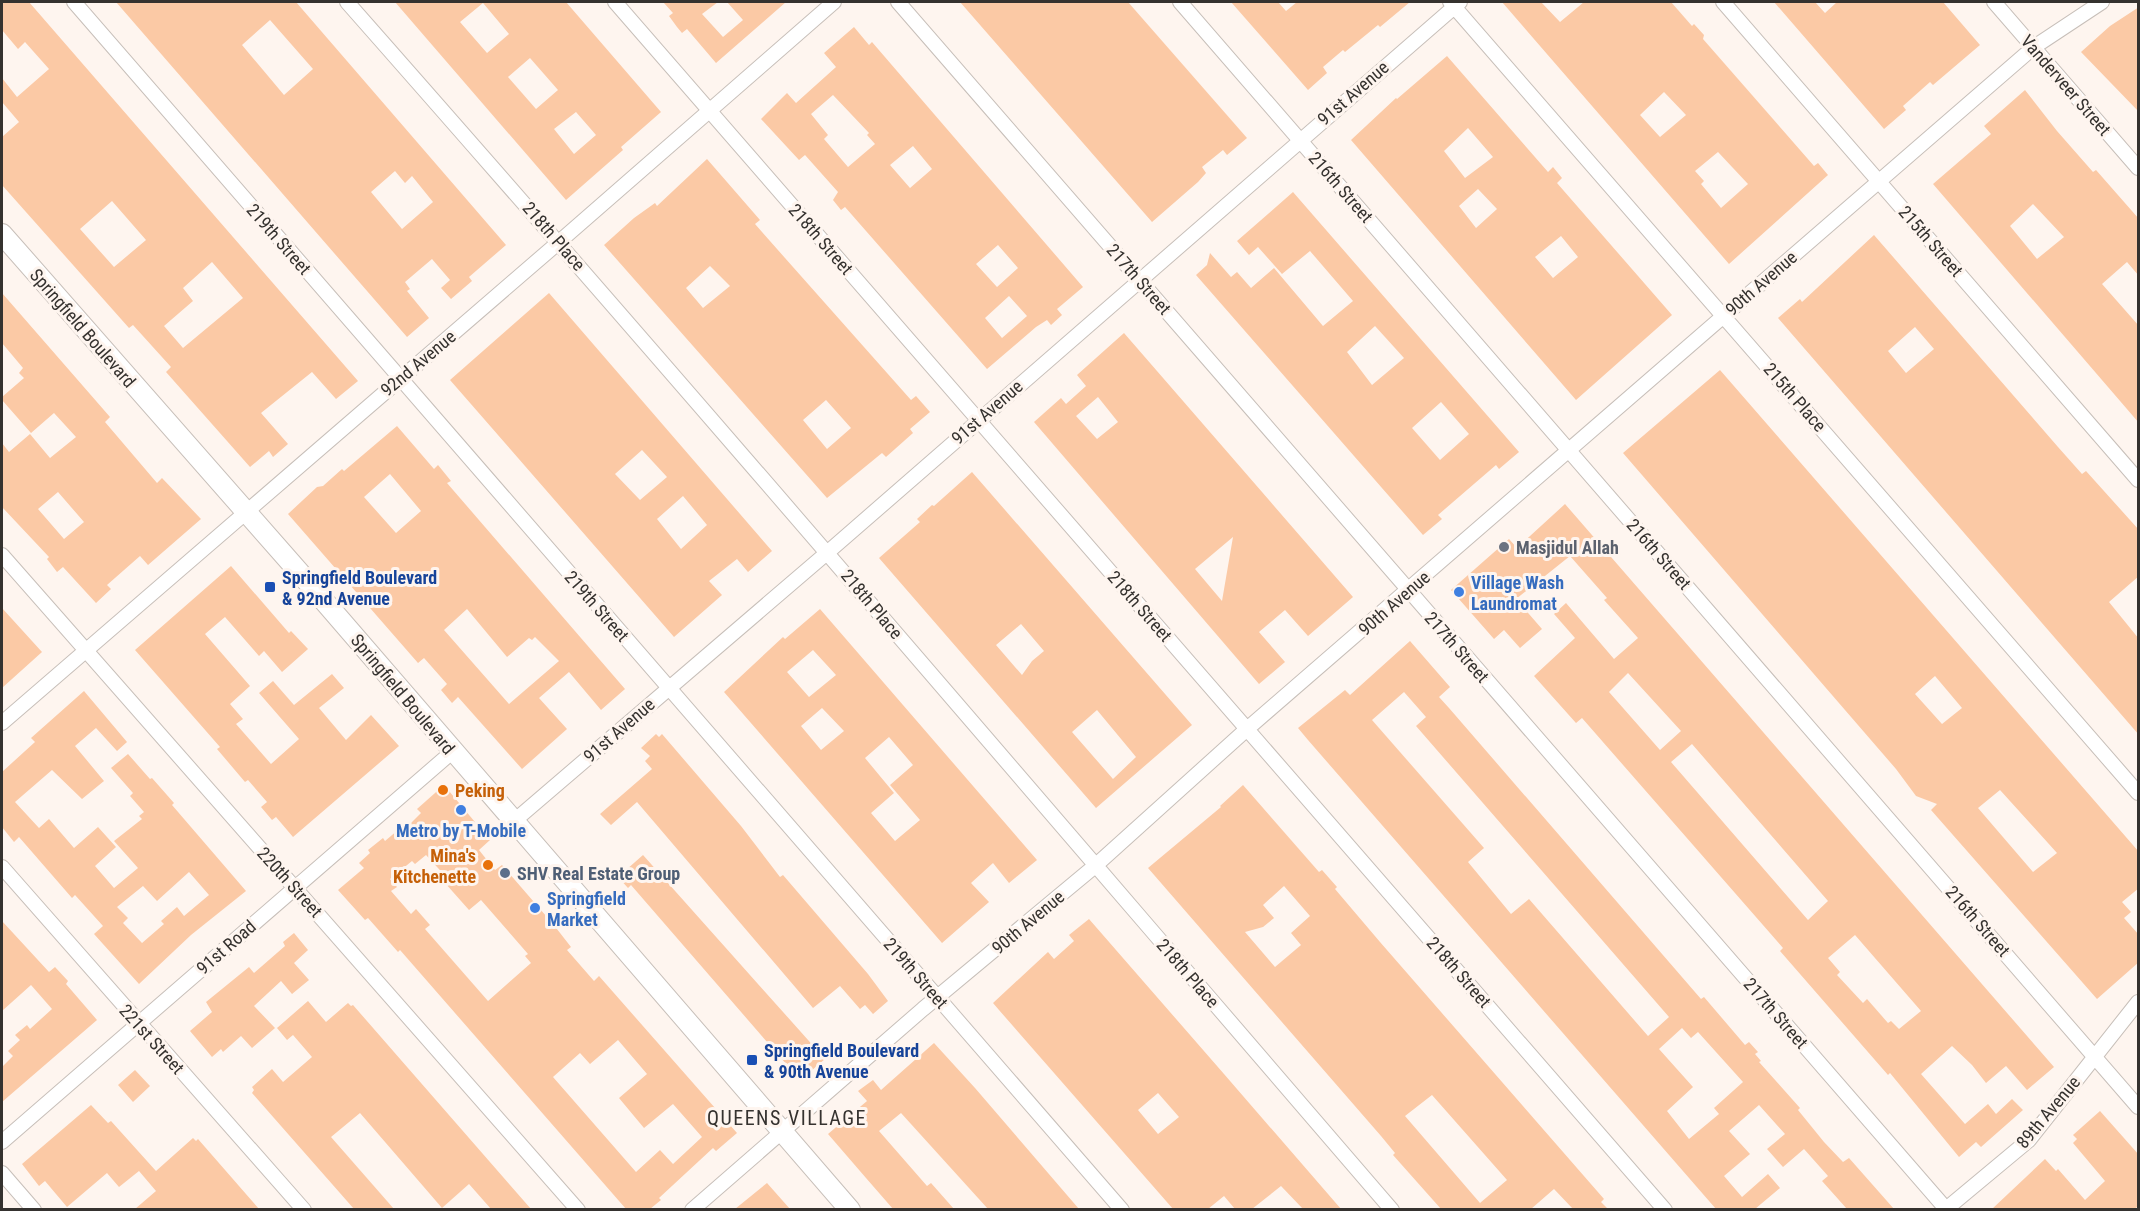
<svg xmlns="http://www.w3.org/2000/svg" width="2140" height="1211" font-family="'Roboto Condensed',sans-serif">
	<rect width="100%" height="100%" fill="#fef5ef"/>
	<path fill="#fbc9a5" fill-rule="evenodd" d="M2,2H29L358,381L336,399L312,372L261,413L288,444L273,457L269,451L250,467L166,372L171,367L133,325L129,328L2,185V137L19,122L2,102V78L17,97L49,69L25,42L18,49L2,30ZM112,201L146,240L114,267L80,229ZM212,262L243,298L183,348L164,326L193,301L183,288Z
		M116,2H296L506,245L469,277L472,281L451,299L441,288L450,280L432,259L405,282L410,289L407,291L429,318L407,337ZM270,20L313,69L284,95L242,45ZM395,171L405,183L412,176L433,202L402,229L371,192Z
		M395,2H566L661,112L621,147L623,150L566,200ZM483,3L509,34L487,53L460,22ZM530,58L558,90L536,109L508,77ZM576,112L596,135L574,154L554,129Z
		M663,2H718L702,14L723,37L743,20L727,2H786L716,63L687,29L682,33L677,27L669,16L673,13Z
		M960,2H1128L1247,138L1227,155L1223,150L1202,167L1206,173L1198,182L1152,222Z
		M1231,2H1278L1286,11L1297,2H1410L1380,27L1378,25L1345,52L1343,50L1323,67L1327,73L1308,90Z
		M1502,2H1541L1560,22L1584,2H1671L1692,26L1694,24L1704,35L1703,39L1814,166L1818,163L1828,175L1729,264ZM1664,92L1686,115L1660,137L1640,115ZM1718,152L1748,184L1721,208L1701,184L1704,181L1695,171Z
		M1774,2H1815L1825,13L1837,2H1943L1980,45L1933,85L1930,82L1903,106L1906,110L1884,129Z
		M2139,7V112L2081,52L2110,26Z
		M854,27L869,45L872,42L1083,287L1057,309L1062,315L1051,325L1047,320L1036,327L987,369L845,207L841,210L833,200L838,192L805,155L799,160L761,119L787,93L796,103L836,67L824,53ZM833,95L869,133L867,135L875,144L848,167L824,139L828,135L811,114ZM913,146L932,169L910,188L890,165ZM998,245L1018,268L997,287L976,264ZM1009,296L1027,316L1002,338L985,318Z
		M1447,56L1548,172L1553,167L1562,178L1557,183L1672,315L1576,400L1351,140L1396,98L1397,99ZM1468,128L1493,157L1465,178L1444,151ZM1478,189L1497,209L1476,228L1459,206ZM1561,236L1578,257L1553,278L1535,257Z
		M2025,90L2057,131L2093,172L2096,170L2139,219V276L2127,262L2102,284L2139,326V423L1933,184L1991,134L1984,126ZM2033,204L2064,237L2037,259L2010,226Z
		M707,159L760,220L755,224L785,258L911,400L916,396L930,412L910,429L913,433L886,457L882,453L827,498L604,245L634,218L655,203L657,206ZM710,266L730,286L703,308L686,288ZM826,400L851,428L827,449L803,420Z
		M1293,192L1519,452L1499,469L1496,465L1438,515L1442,519L1423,535L1196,275L1207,265L1210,253L1231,277L1237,272L1251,288L1274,268L1323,326L1353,301L1310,251L1282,274L1258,247L1249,255L1237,241ZM1375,326L1404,358L1372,385L1347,352ZM1441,402L1469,434L1440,460L1412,428Z
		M1874,235L2058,447L2082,474L2086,471L2139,530V576L2109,602L2139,639V735L1778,318L1800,299L1802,302ZM1915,327L1934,349L1906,373L1888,351Z
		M2,293L110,417L105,422L157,483L162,478L201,519L148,565L140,556L107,585L111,589L96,603L63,567L57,572L47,559L49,557L2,507V443L9,452L30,434L50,458L76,437L54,413L31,433L2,400V397L24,378L19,373L23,368L2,343ZM58,492L84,522L64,539L38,509Z
		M549,293L772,551L748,572L737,559L709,581L722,595L674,637L450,380ZM642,450L667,477L640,500L615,474ZM683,496L707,525L681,549L657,519Z
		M1124,333L1353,597L1308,636L1285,610L1259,632L1285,662L1259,684L1034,422L1061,398L1066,404L1086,386L1077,375ZM1098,397L1118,422L1097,439L1076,416ZM1233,537L1222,601L1195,569Z
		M1720,370L2139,852V888L2122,902L2131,912L2124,918L2139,935V962L2097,999L1931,810L1937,804L1916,796L1896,769L1623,453ZM1935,676L1962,708L1942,724L1915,694ZM2000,790L2057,853L2033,872L1978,808Z
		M397,426L434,469L438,465L451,481L447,483L625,689L601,710L569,672L539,698L567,729L522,769L458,697L452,703L441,690L447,684L424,658L418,663L288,514L317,487L323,486L342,469L344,471ZM390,474L421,511L396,533L364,497ZM467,609L507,657L529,638L532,640L535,637L559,661L509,704L444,630Z
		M972,472L1192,725L1096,808L879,558L920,522L917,519L932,505L934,506ZM1021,624L1044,651L1032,661L1022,675L996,645ZM1097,710L1136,757L1113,779L1072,732Z
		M1565,504L2054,1067L2027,1090L2006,1066L1986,1083L1972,1065L1952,1046L1921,1074L1965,1124L1988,1104L1996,1114L2012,1099L2023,1110L1981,1147L1976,1142L1959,1157L1890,1073L1888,1075L1780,951L1783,948L1582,718L1576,723L1534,676L1575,638L1554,614L1566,603L1614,659L1638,638L1604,600L1607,598L1570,556L1516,599L1542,629L1520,648L1504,630L1494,639L1451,590L1509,539L1517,548ZM1628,673L1681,731L1660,750L1609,692ZM1692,744L1828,901L1808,920L1671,762ZM1855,935L1921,1011L1899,1029L1891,1021L1888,1023L1867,999L1863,1003L1837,975L1840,972L1828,958Z
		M231,566L289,633L291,631L308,649L282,672L264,651L259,656L225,617L205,634L250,686L230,704L243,719L236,724L271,764L299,739L259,693L273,681L294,705L332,674L344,688L319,708L346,740L371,715L399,746L293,837L276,817L272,820L261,807L267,802L248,780L245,782L217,749L220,747L135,650Z
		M2,608L42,652L2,688Z
		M820,609L1037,860L1009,883L993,863L971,883L989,902L942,943L724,692L783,637L785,639ZM813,650L836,675L809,697L787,672ZM822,708L844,731L821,750L801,726ZM889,737L913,765L890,785L920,820L895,841L871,813L894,793L865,758Z
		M1410,641L1450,687L1439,697L1449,708L1701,999L1704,997L1745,1045L1749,1042L1758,1052L1755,1054L1761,1061L1759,1062L1800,1108L1798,1110L1824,1142L1843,1162L1849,1158L1894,1209H1847L1822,1181L1828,1176L1804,1149L1783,1167L1767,1149L1785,1134L1759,1105L1729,1131L1750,1154L1724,1176L1742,1197L1768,1174L1780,1188L1755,1209H1716L1308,740L1298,728L1345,690L1350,695ZM1404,692L1426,717L1416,726L1669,1017L1648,1036L1529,899L1511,914L1468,862L1484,848L1372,720ZM1682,1028L1691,1038L1698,1032L1743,1082L1714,1108L1719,1114L1689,1139L1667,1111L1693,1087L1659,1049Z
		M84,691L127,742L117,751L96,728L75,746L104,781L82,799L52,770L15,802L39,828L49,819L74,848L98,827L116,847L95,866L114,888L138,868L114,841L142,819L139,816L144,812L130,796L133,793L111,768L128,754L150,779L152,778L174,803L172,805L246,891L191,935L139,984L94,934L103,926L75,895L72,898L19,837L14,842L2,827V772L35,742L31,738ZM189,872L209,895L184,916L177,907L161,921L164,924L142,943L123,923L128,918L117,907L143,886L157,901Z
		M656,734L659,737L662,734L741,826L780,877L783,875L868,974L888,1001L873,1014L865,1005L860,1009L840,986L813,1008L637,802L611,825L600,814L652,769L645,761L650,756L641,748Z
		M444,785L490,840L479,850L495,870L502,865L553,924L571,947L567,950L594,981L599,976L737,1133L716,1151L713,1148L659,1198L661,1200L650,1209H626L414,966L400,950L398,952L368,918L365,920L338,890L364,868L359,863L370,853L368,850L383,838L385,841L398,830L401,833L421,813L417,809ZM426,855L449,880L445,883L469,910L481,900L528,954L525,956L531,963L488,1001L425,929L430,925L416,909L411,914L391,891L397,887L390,879L412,861L415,864ZM618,1040L647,1074L619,1098L644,1128L673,1104L702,1137L673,1164L660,1150L636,1172L553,1077L580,1053L590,1064Z
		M1243,785L1319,872L1322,870L1337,887L1335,889L1380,942L1604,1199L1601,1202L1608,1209H1573L1554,1189L1531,1209H1441L1393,1155L1395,1153L1381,1136L1148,868L1221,807L1220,806ZM1284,886L1310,916L1291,933L1301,945L1275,967L1245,932L1263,927L1274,918L1263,905ZM1432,1095L1507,1180L1480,1203L1405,1116Z
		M643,855L825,1059L803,1078L789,1063L787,1065L631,885L628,888L618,877Z
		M1089,919L1224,1074L1341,1209H1303L1281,1186L1252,1209H1235L1224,1196L1208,1209H1173L999,1010L993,1003L1048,952L1054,959L1074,941L1069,935ZM1158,1093L1179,1117L1158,1134L1138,1110Z
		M2,921L49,972L55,967L68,981L66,984L97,1020L2,1102V1067L13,1056L8,1051L20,1040L15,1035L27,1025L30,1029L52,1009L31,985L2,1011Z
		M294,933L308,950L294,963L309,980L292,994L281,981L254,1006L275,1028L252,1048L241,1036L223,1052L221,1049L212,1057L190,1031L212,1012L206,1002L249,967L254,973L285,946L283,942Z
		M308,1001L326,1022L348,1003L351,1006L353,1005L531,1209H491L469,1184L442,1208L360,1113L331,1137L394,1209H354L252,1093L254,1090L252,1087L272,1069L283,1082L312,1057L293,1035L287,1040L277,1028Z
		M934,1043L975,1088L1079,1209H988L901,1113L879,1131L927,1186L931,1183L954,1209H893L866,1178L828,1134L867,1101L858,1091L873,1080L881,1090Z
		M135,1070L150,1086L133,1102L118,1085Z
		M91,1105L108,1123L111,1121L156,1171L193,1138L196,1141L198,1139L259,1209H135L156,1191L139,1171L119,1187L107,1173L67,1207L45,1181L39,1186L22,1164Z
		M2100,1111L2139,1155V1206L2134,1209H1992L2045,1159L2056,1171L2058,1169L2085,1200L2105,1181L2073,1143L2077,1139L2073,1135Z
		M767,1183L790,1209H735Z"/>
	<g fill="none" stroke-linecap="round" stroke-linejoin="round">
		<defs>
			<path id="street" d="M74,2L1122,1210
				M347,2C699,401 1044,806 1392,1210
				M615,2L1665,1210
				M898,2L1947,1210
				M1180,2L2138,1107
				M1450,2L2138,793
				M1723,2L2138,480
				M1994,2L2138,168
				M2,555L578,1210
				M2,723L559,242L834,2
				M513,822L828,552L1460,2
				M2,867L304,1210
				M2,1142L452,752
				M2,1173L34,1210
				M692,1210L923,1009L1095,866L1247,729L2034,47L2102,2
				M1945,1210L2029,1140L2138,1002"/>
			<path id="secondary" d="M2,234L299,572L850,1210"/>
		</defs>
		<use href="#street" stroke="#c7bfb9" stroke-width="16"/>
		<use href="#secondary" stroke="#c7bfb9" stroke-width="22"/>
		<use href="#street" stroke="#fff" stroke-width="14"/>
		<use href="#secondary" stroke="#fff" stroke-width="20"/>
	</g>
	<circle fill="#6b7280" stroke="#fef5ef" stroke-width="2" cx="1504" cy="547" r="6"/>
	<g fill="#1a4fb4" stroke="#fef5ef" stroke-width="2">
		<rect x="264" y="581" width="12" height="12" rx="3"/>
		<rect x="746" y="1054" width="12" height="12" rx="3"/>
	</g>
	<g fill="#3f7fe0" stroke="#fef5ef" stroke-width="2">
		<circle cx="1459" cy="592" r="6"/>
		<circle cx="461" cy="810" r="6"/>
		<circle cx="535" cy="908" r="6"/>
	</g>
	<g fill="#e8710a" stroke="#fef5ef" stroke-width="2">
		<circle cx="443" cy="790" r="6"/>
		<circle cx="488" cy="865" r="6"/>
	</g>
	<circle fill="#5c6f8a" stroke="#fef5ef" stroke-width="2" cx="505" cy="873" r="6"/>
	<g text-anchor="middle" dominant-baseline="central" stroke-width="6" stroke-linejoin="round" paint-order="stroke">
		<g font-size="18" fill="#35322f" stroke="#fef5ef">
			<text transform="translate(2066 85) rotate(49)">Vanderveer Street</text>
			<text transform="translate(1353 93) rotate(-41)">91st Avenue</text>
			<text transform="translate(1341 187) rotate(49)">216th Street</text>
			<text transform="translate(554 236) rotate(49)">218th Place</text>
			<text transform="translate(279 239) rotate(49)">219th Street</text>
			<text transform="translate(821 239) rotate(49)">218th Street</text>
			<text transform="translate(1931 241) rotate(49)">215th Street</text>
			<text transform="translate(1139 279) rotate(49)">217th Street</text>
			<text transform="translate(1761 283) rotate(-41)">90th Avenue</text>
			<text transform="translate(83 328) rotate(49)">Springfield Boulevard</text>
			<text transform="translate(418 363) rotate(-40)">92nd Avenue</text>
			<text transform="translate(1795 397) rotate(49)">215th Place</text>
			<text transform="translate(987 412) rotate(-41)">91st Avenue</text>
			<text transform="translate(1659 554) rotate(49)">216th Street</text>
			<text transform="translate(1394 603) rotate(-41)">90th Avenue</text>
			<text transform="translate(872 604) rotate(50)">218th Place</text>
			<text transform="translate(597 606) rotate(49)">219th Street</text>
			<text transform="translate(1140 606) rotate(49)">218th Street</text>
			<text transform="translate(1457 647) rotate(49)">217th Street</text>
			<text transform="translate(403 694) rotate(50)">Springfield Boulevard</text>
			<text transform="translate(619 730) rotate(-41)">91st Avenue</text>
			<text transform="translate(290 882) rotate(48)">220th Street</text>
			<text transform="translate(1978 921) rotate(49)">216th Street</text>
			<text transform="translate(1028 922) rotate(-40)">90th Avenue</text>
			<text transform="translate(226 947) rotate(-41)">91st Road</text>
			<text transform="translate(1459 972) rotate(49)">218th Street</text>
			<text transform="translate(916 973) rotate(49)">219th Street</text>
			<text transform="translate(1188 973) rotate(49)">218th Place</text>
			<text transform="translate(1776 1013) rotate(49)">217th Street</text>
			<text transform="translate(152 1039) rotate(48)">221st Street</text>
			<text transform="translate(2048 1112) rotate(-50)">89th Avenue</text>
		</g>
		<g font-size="18" font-weight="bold" fill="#5b616d" stroke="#fef5ef" text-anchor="start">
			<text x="1516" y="547">Masjidul Allah</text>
		</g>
		<g font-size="18" font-weight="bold" fill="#164399" stroke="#fef5ef" text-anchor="start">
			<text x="282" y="577">Springfield Boulevard<tspan x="282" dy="21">&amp; 92nd Avenue</tspan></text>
			<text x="764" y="1050">Springfield Boulevard<tspan x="764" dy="21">&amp; 90th Avenue</tspan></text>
		</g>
		<g font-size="18" font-weight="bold" fill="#366cbe" stroke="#fef5ef" text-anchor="start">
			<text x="1471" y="582">Village Wash<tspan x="1471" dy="21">Laundromat</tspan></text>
			<text x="461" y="830" text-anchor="middle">Metro by T-Mobile</text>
			<text x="547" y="898">Springfield<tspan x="547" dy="21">Market</tspan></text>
		</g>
		<g font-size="18" font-weight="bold" fill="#c56008" stroke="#fef5ef" text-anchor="start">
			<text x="455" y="790">Peking</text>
			<text x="476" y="855" text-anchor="end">Mina's<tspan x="476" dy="21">Kitchenette</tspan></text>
		</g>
		<g font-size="18" font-weight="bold" fill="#4e5e75" stroke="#fef5ef" text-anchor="start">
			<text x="517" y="873">SHV Real Estate Group</text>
		</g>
		<g font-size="20" letter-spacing="1.5" fill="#35322f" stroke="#fef5ef">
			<text x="787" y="1118">QUEENS VILLAGE</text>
		</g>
	</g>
	<rect width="2140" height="1211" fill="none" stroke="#35322f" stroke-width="6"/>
</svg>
